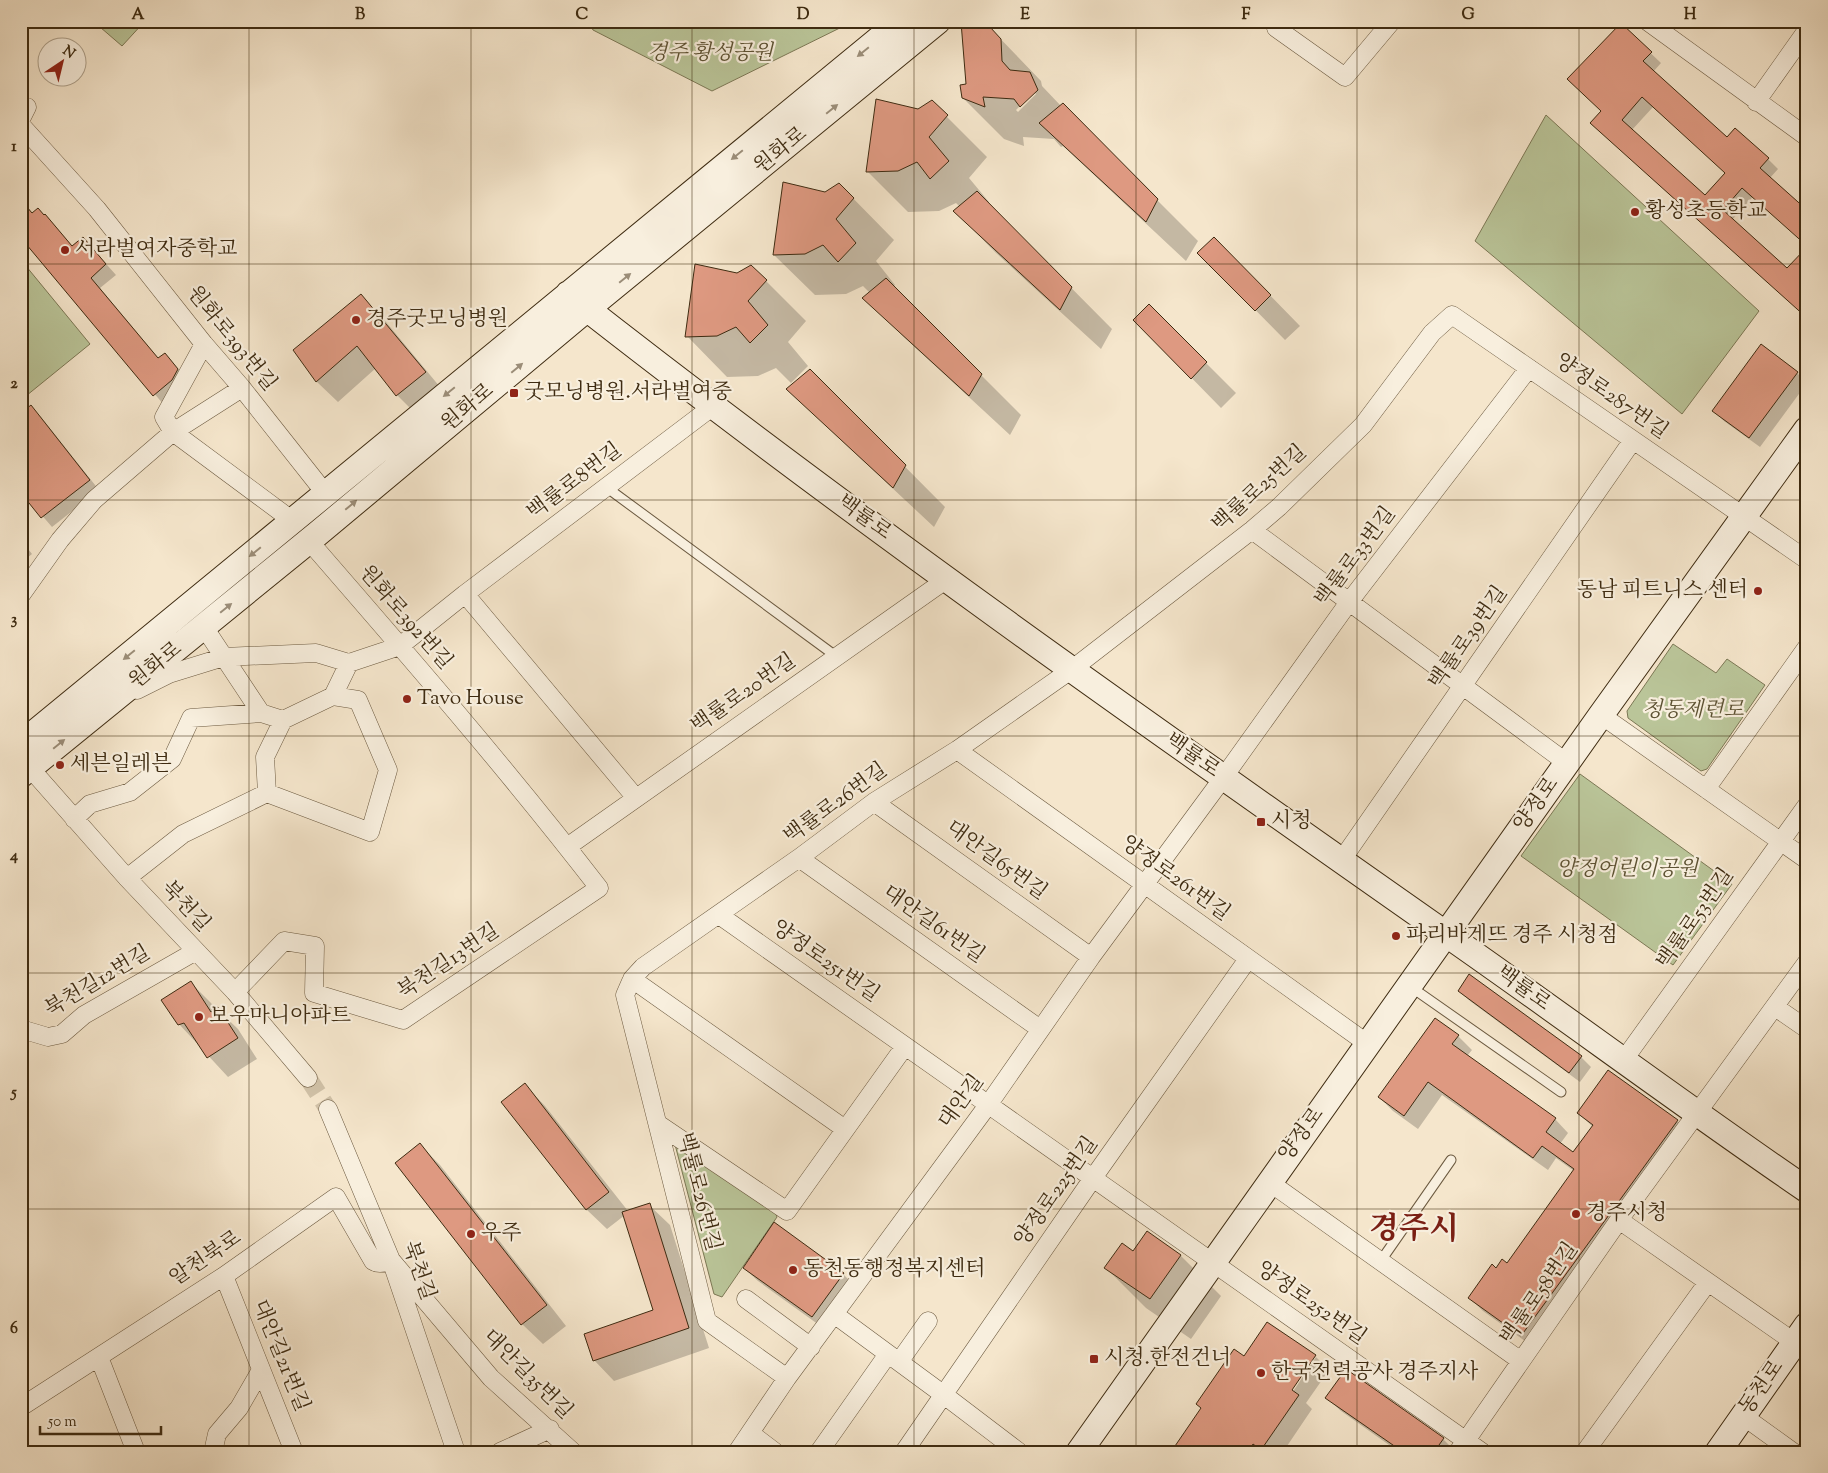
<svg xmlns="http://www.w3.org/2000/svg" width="1828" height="1473" font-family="'Sorts Mill Goudy','Noto Serif KR',serif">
	<rect width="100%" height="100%" fill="#f5e6cc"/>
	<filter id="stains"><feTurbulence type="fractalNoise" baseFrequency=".004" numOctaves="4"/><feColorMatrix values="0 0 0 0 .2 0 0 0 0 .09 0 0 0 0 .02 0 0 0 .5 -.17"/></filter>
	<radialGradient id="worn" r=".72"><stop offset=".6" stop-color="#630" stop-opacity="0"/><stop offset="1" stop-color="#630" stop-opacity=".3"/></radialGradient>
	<path fill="#bac599" stroke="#7c7855" d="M93,21H145L122,46Z
		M588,21H854L712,91L593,30Z
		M1546,115L1759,311L1682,414L1475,241Z
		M21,260L90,344L21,400Z
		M1673,644L1716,673L1727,659L1765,685L1707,769L1701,771L1628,718L1627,711Z
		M1580,774L1732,884L1673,965L1521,856Z
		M672,1133L774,1209L777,1217L722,1297L714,1294Z"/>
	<path fill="#0003" fill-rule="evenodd" d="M1621,25L1661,63L1653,72L1728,139L1768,159L1778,169L1732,220L1787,270L1807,249V317L1603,111ZM1653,107L1727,173L1705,197L1631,131Z
		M990,28L1041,81L1042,86L1061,106L1062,105L1198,241L1186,261L1063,146L1061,147L1054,139L1023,137L1024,146L1004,139L963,98ZM1034,92L1036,94L1018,112L1016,110Z
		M932,102L987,157L969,178L989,202L987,203L1112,329L1101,349L995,252L955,211L960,207L956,203L939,211L908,212L868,172L918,110Z
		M21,183L27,189L21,194Z
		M839,184L894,240L876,261L895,285L893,287L1021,415L1010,435L905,338L864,298L870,293L863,286L846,294L815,295L774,255L825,193Z
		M21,199L33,214L45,215L73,247L83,238L116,275L100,288L159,359L165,354L188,380L164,405L21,236Z
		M1214,238L1300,326L1285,340L1199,253Z
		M751,266L806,321L788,342L808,366L791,383L776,368L758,376L727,377L687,336L737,275Z
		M361,296L381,316L445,393L417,415L397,395L376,368L338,402L317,382L295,350Z
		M1149,306L1236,393L1221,408L1135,320Z
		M810,371L945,507L934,527L829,429L788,389Z
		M1797,373L1807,383L1760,447L1724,421L1714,411Z
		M31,407L41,417L99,490L52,527L21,491Z
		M21,540L32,554L21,563Z
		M190,982L211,1003L216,1010L217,1009L238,1029L257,1059L228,1077L179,1024Z
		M1459,991L1581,1057L1591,1067L1580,1082L1470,1001Z
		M1458,1036L1472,1050L1467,1056L1555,1119L1568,1133L1560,1144L1573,1154L1593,1127L1578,1113L1677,1121L1690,1134L1536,1349L1483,1311L1469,1297L1496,1270L1507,1264L1574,1171L1556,1158L1548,1170L1442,1095L1418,1129L1393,1111L1379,1097Z
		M525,1085L545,1106L628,1211L649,1205L670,1225L709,1348L614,1381L594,1360L655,1311L625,1215L607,1229L586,1209Z
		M420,1145L440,1165L566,1326L543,1344L522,1324Z
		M1133,1252L1180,1255L1221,1296L1191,1339L1146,1308L1106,1268Z
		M744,1268L843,1274L856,1287L826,1330L758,1281Z
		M1315,1356L1329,1370L1306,1403L1312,1409L1283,1452H1183L1177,1446L1244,1358ZM1313,1357H1316L1290,1396L1288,1394Z
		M1327,1398L1443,1439L1456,1452H1399L1341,1411Z"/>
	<path fill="#de9981" stroke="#3e2b11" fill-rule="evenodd" d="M961,22L990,27L1001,39L1002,61L1010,70L1030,72L1038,90L1020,107L1014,99L983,97L985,107L962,98L960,85L966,84Z
		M1621,23L1652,52L1643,61L1727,137L1735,128L1769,158L1760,168L1807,210V246L1742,188L1723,210L1787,268L1807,247V271L1800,279L1807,286V318L1590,123L1601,111L1567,79ZM1642,97L1725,173L1705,195L1622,120Z
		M876,99L918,109L932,100L948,115L929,137L949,161L930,179L917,162L898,171L866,172Z
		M1063,103L1158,199L1146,222L1039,123Z
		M783,182L825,192L839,183L854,198L836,219L856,243L838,262L823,245L805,254L773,255Z
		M977,191L1072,287L1060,310L953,211Z
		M21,200L32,213L38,208L44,215L45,214L72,246L83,237L106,264L91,278L158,358L165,353L178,369L172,380L153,396L21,238Z
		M1214,237L1271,295L1255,311L1197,253Z
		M695,264L737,273L751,265L767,280L748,301L768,325L750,343L736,327L717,336L685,337Z
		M886,278L982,374L969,396L862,298Z
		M361,294L426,372L396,396L357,346L316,382L293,350Z
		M1149,304L1207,362L1191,379L1133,320Z
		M1761,344L1798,372L1749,438L1712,411Z
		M810,369L906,465L893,488L786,389Z
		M31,405L90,480L41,518L21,493V413Z
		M1469,974L1582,1056L1569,1073L1458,991Z
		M191,981L211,1012L218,1007L238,1038L207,1058L184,1023L178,1025L161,1000Z
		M1435,1018L1459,1035L1452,1044L1556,1118L1546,1132L1573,1152L1593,1125L1577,1113L1608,1070L1678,1120L1521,1336L1468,1298L1492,1264L1496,1268L1502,1259L1507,1263L1574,1169L1542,1146L1533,1158L1428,1082L1404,1116L1378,1097Z
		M525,1083L609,1192L586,1210L501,1102Z
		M420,1143L547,1305L521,1325L395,1163Z
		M650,1203L689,1328L593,1361L584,1334L653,1310L622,1212Z
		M774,1222L844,1273L812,1317L743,1268Z
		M1147,1231L1181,1255L1150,1299L1104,1268L1122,1243L1133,1251Z
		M1267,1322L1316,1355L1292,1390L1299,1395L1261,1450L1253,1444L1248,1452H1184L1175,1446L1201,1408L1196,1404L1234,1349L1244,1356Z
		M1346,1369L1444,1438L1434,1452H1403L1325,1398Z"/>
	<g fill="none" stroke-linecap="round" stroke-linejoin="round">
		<path stroke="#d0c1a7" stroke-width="18" stroke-dasharray="18 9" stroke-linecap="butt" d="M308,1078L328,1109"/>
		<defs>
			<path id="lane" d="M606,487L837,657
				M1411,987L1561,1092
				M1380,1262L1451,1160"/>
			<path id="street" d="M1281,21L1276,28L1345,77L1392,21
				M1647,21L1807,137
				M1756,102L1807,30
				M21,106L27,107L21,119
				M21,125L97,209L204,344L242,388L325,493
				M204,344L164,417L173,432L293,521
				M1252,530L1567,763
				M465,594L636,798
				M21,595L60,540L94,500L173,432L242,388
				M204,627L261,713L283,720L333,696L349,663
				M349,663L400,646L465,594L712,407
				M137,690L169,674L224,657L316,653L349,663
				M1601,715L1807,860
				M957,750L1368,1044
				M23,760L127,878L235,992L308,1078
				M1706,789L1807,647
				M267,793L370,832L388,770L358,700L333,696
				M874,802L1091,957
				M74,819L90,804L130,792L172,759L191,718L261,713
				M567,847L947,579
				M799,858L1040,1029
				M1341,861L1633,440
				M127,878L183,834L267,793L265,757L283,720
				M719,915L1482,1452
				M632,979L845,1129
				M235,992L284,941L315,946L314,993L403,1020L599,888C507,769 408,655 309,541
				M1775,1007L1807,1029
				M21,1029L48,1037L62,1034L84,1015L196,951
				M1623,1061L1807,805
				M328,1109L391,1260L456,1452
				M658,1124L787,1211L905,1046
				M1269,1182L1521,1361
				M1619,1220L1807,1351
				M224,1276L294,1452
				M746,1299L811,1347
				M834,1314L944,1395L1019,1452
				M99,1357L136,1452
				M899,1362L928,1321
				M787,1378L707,1321L625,995L632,979L643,967L799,858L874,802L957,750L1071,670L1252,530L1279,507L1363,425L1432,333L1452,315L1807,560
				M21,1407L224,1276L336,1197L373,1261C379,1265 385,1263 391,1260L491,1378L573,1452
				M1743,1416L1793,1452
				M750,1433L775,1452
				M213,1452L217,1434L239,1408L261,1370
				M500,1452L550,1429
				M737,1452L787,1378L988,1105L1091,957L1223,778L1349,602L1529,368
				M819,1452L888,1354
				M904,1452L1093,1178L1248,959
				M1458,1452L1619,1220L1807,962
				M1585,1452L1708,1282"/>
			<path id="secondary" d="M568,294C852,517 1148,725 1443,932C1565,1017 1684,1106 1807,1190
				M21,744L901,21
				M21,775L316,535L587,309L938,21
				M1079,1452L1601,715L1807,429
				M1718,1452L1807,1325"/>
		</defs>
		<use href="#lane" stroke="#6c5a40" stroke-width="11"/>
		<use href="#street" stroke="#6c5a40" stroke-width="19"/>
		<use href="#secondary" stroke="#3e2b11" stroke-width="27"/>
		<use href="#lane" stroke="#f8efde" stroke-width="9"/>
		<use href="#street" stroke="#f8efde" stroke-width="18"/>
		<use href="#secondary" stroke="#f8efde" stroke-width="25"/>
	</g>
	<defs><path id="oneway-solid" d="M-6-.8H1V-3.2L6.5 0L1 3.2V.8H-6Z" transform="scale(1.25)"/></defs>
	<g fill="#9b8d78">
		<use href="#oneway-solid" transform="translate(863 52) rotate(141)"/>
		<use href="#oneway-solid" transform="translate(832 109) rotate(-39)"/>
		<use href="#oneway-solid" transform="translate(737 155) rotate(141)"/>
		<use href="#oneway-solid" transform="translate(625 278) rotate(-39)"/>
		<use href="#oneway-solid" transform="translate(517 368) rotate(-40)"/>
		<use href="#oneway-solid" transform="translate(449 392) rotate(141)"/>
		<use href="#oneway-solid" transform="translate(351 505) rotate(-40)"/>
		<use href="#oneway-solid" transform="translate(255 552) rotate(141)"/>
		<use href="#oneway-solid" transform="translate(226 608) rotate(-39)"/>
		<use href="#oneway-solid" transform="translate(129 655) rotate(141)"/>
		<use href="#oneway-solid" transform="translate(59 744) rotate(-39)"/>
	</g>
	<path fill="none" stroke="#3e2b11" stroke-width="1" stroke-opacity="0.55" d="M249,21V1452M471,21V1452M692,21V1452M914,21V1452M1136,21V1452M1357,21V1452M1579,21V1452M21,264H1807M21,500H1807M21,736H1807M21,973H1807M21,1209H1807"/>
	<g fill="#8f2418" stroke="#f8efde" stroke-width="2">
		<circle cx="1635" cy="212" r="5"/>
		<circle cx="65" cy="250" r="5"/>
		<circle cx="356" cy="320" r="5"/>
		<rect x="509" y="388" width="10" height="10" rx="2.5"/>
		<circle cx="1758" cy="591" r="5"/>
		<circle cx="407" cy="699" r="5"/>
		<circle cx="60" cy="765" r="5"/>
		<rect x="1256" y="817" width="10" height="10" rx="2.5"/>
		<circle cx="1396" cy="936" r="5"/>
		<circle cx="199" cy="1017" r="5"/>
		<circle cx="1576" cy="1214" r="5"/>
		<circle cx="471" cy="1234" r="5"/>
		<circle cx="793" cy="1270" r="5"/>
		<rect x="1089" y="1354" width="10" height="10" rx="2.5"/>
		<circle cx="1261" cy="1373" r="5"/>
	</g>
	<g text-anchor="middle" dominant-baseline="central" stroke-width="4.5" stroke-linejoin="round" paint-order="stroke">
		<g font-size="21" font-style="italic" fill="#5d5233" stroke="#f8efde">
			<text x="710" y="54">경주 황성공원</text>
			<text x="1693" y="711">청동제련로</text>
			<text x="1627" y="870">양정어린이공원</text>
		</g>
		<g font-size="21" fill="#3e2b11" stroke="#f8efde">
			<text transform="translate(781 151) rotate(-39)">원화로</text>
			<text transform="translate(231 339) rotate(51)">원화로393번길</text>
			<text transform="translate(1611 397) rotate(35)">양정로287번길</text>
			<text transform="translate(468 408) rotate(-40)">원화로</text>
			<text transform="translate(575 482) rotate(-37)">백률로8번길</text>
			<text transform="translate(1260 489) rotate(-42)">백률로25번길</text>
			<text transform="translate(864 518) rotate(36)">백률로</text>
			<text transform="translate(1356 557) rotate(-53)">백률로33번길</text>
			<text transform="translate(405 618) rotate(49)">원화로392번길</text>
			<text transform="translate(1469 638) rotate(-55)">백률로39번길</text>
			<text transform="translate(156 666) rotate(-39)">원화로</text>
			<text transform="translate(744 694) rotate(-35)">백률로20번길</text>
			<text transform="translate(1192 756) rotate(35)">백률로</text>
			<text transform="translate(836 804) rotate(-36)">백률로26번길</text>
			<text transform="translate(1537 805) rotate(-55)">양정로</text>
			<text transform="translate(996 861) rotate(36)">대안길65번길</text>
			<text transform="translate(1175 879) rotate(36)">양정로261번길</text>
			<text transform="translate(185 907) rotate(47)">북천길</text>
			<text transform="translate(1696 919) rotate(-55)">백률로53번길</text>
			<text transform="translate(933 925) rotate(35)">대안길61번길</text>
			<text transform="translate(449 962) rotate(-34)">북천길13번길</text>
			<text transform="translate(825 962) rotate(35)">양정로251번길</text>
			<text transform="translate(98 982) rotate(-31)">북천길12번길</text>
			<text transform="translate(1523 989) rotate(36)">백률로</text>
			<text transform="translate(962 1102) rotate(-54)">대안길</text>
			<text transform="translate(1302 1135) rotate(-54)">양정로</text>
			<text transform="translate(698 1192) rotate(76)">백률로26번길</text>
			<text transform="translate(1057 1192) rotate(-55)">양정로225번길</text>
			<text transform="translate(206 1259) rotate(-34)">알천북로</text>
			<text transform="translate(418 1271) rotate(71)">북천길</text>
			<text transform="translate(1540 1294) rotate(-55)">백률로58번길</text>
			<text transform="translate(1311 1304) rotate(35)">양정로252번길</text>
			<text transform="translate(280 1356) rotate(68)">대안길21번길</text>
			<text transform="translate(527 1375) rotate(45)">대안길35번길</text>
			<text transform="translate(1762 1388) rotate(-55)">동천로</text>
		</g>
		<g font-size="21" fill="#3e2b11" stroke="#f8efde" text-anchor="start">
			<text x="1645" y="212">황성초등학교</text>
			<text x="75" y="250">서라벌여자중학교</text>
			<text x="366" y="320">경주굿모닝병원</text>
			<text x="524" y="393">굿모닝병원.서라벌여중</text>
			<text x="1748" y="591" text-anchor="end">동남 피트니스 센터</text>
			<text x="417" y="699">Tavo House</text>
			<text x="70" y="765">세븐일레븐</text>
			<text x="1271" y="822">시청</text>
			<text x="1406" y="936">파리바게뜨 경주 시청점</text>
			<text x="209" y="1017">보우마니아파트</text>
			<text x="1586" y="1214">경주시청</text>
			<text x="481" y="1234">우주</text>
			<text x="803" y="1270">동천동행정복지센터</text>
			<text x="1104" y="1359">시청.한전건너</text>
			<text x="1271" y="1373">한국전력공사 경주지사</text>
		</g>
		<g font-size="31" font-weight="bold" fill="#7a1f14" stroke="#f8efde">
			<text x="1414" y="1230">경주시</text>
		</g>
	</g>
	<rect width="1828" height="1473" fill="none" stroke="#f5e6cc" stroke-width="55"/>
	<g transform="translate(62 62) rotate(35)"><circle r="24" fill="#f8efde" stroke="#aea18c"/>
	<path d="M0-4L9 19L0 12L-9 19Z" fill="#8f2418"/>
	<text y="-8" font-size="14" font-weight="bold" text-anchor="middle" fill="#3e2b11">N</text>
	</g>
	<path d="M40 1426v8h121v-8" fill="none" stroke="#3e2b11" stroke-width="2.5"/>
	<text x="48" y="1426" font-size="15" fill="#3e2b11" stroke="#f8efde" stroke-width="4" paint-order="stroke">50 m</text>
	<rect x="28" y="28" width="1772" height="1418" fill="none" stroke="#3e2b11" stroke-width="2"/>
	<g font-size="16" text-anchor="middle" font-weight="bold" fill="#3e2b11">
		<text x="138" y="19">A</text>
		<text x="360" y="19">B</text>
		<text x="582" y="19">C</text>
		<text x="803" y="19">D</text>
		<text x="1025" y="19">E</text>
		<text x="1246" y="19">F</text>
		<text x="1468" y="19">G</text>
		<text x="1690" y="19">H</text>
		<text x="14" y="151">1</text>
		<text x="14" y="388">2</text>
		<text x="14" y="624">3</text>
		<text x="14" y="860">4</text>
		<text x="14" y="1097">5</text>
		<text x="14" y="1333">6</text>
	</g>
	<rect width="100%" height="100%" filter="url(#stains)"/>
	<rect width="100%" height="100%" fill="url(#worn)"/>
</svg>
